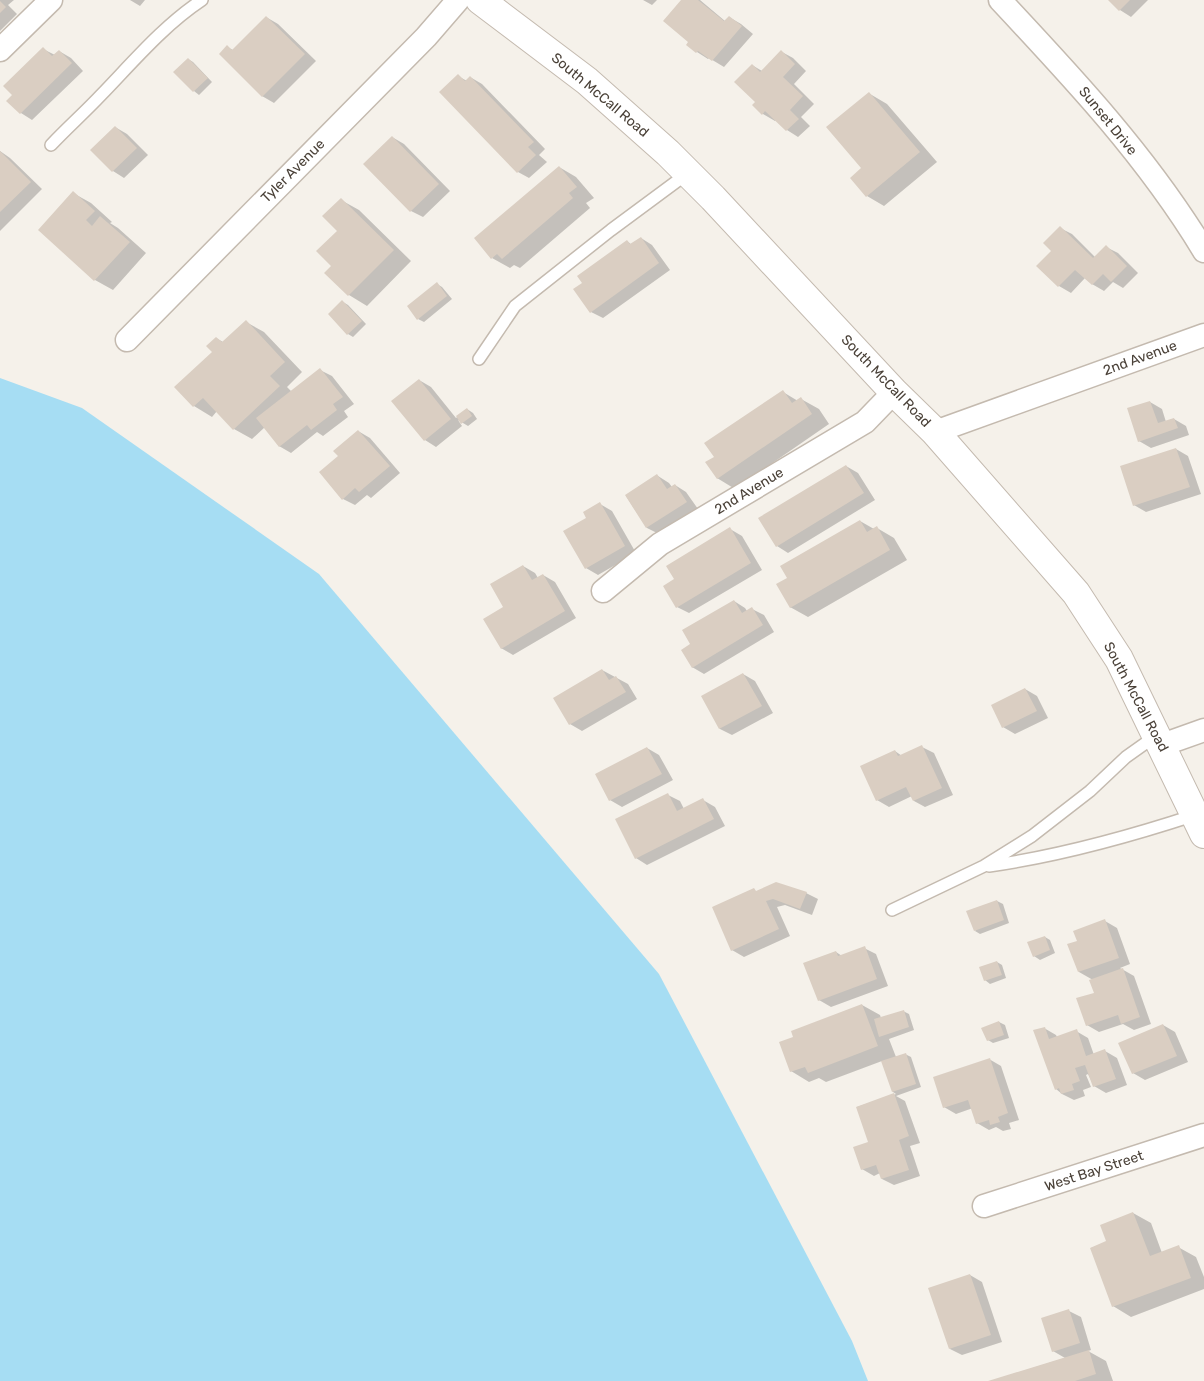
<svg xmlns="http://www.w3.org/2000/svg" width="1204" height="1381" font-family="Rubik,sans-serif">
	<rect width="100%" height="100%" fill="#f5f1ea"/>
	<path fill="#a6ddf3" d="M0,378L82,408L319,574L659,974L852,1341L868,1381H0Z"/>
	<path fill="#0003" d="M0,0H14L8,5L17,14L0,31Z
		M130,0H145L140,6Z
		M643,0H657L652,5Z
		M683,0H700L725,21L729,17L741,24L753,34L724,67L709,58L708,59L697,52L688,44L690,42Z
		M1109,0H1148L1131,17L1120,10Z
		M266,17L278,24L316,61L274,103L262,96L227,47L233,50Z
		M43,49L55,55L59,51L71,58L83,71L32,120L21,113L14,95Z
		M782,52L793,58L806,71L794,84L814,104L801,117L810,126L798,137L787,130L776,120L775,121L763,114L754,105L756,102L752,65L762,71Z
		M188,59L193,62L212,82L199,95L194,91L175,72Z
		M458,76L467,81L470,77L482,84L545,149L539,155L547,162L529,178L518,172Z
		M870,94L887,104L937,162L884,206L867,196L862,169Z
		M115,127L127,134L148,155L124,178L113,171Z
		M392,137L404,144L450,191L423,217L411,211Z
		M0,151L10,158L42,189L0,231Z
		M559,167L576,177L594,198L586,203L590,208L520,268L514,265L510,268L492,258Z
		M73,193L91,203L112,222L110,223L118,228L146,253L113,290L95,280L40,230Z
		M341,200L359,210L411,261L367,306L349,295L326,273L333,266L339,231Z
		M1060,228L1072,234L1095,257L1106,247L1118,253L1138,273L1123,288L1113,282L1104,291L1092,284L1085,278L1071,293L1059,286L1053,251Z
		M641,238L652,245L670,270L603,318L591,312L583,283L627,241L632,245Z
		M437,284L442,287L452,299L424,322L418,319Z
		M343,302L348,305L366,324L353,337L348,334Z
		M246,322L264,332L302,372L287,387L292,392L320,370L332,376L354,404L344,411L348,417L323,436L317,432L291,453L279,446L265,427L252,439L234,429L217,411L212,417L194,406L176,387L213,352L216,338L223,342Z
		M419,380L431,387L456,418L467,409L473,413L477,419L468,426L458,420L462,426L436,447L425,440Z
		M783,392L798,401L801,399L819,409L829,424L735,489L717,478Z
		M1150,402L1162,409L1166,422L1174,419L1186,426L1189,435L1151,448L1139,441Z
		M358,431L370,438L400,473L371,498L367,495L355,505L343,499L339,457Z
		M1176,449L1188,456L1201,494L1146,512L1134,505Z
		M846,466L858,473L875,500L788,553L777,546Z
		M658,476L669,483L672,487L675,485L686,492L698,509L659,534L647,528L626,496Z
		M600,504L612,511L636,553L598,575L586,568L588,518Z
		M860,521L874,529L877,528L894,538L907,560L808,617L790,607L789,579Z
		M730,529L742,536L762,570L689,613L677,607Z
		M523,566L535,573L538,578L543,575L555,582L576,618L513,655L501,648L505,608Z
		M734,601L745,608L747,611L752,609L764,615L774,632L704,674L692,667V645Z
		M602,670L628,684L637,699L582,731L570,724L555,699Z
		M743,674L755,681L773,713L732,735L720,729L703,697Z
		M1025,689L1037,696L1048,718L1015,734L1003,727Z
		M922,747L934,753L953,795L925,807L914,801L912,796L889,807L877,800L895,751L902,756Z
		M647,748L659,755L673,780L622,807L610,800Z
		M668,795L680,801L684,809L703,800L715,807L725,826L647,865L636,858Z
		M757,892L806,893L818,899L812,915L785,905L777,907L790,936L744,957L732,950Z
		M997,901L1003,904L1009,923L980,934L975,931Z
		M1105,921L1117,928L1130,964L1120,968L1134,976L1151,1024L1134,1030L1123,1024L1099,1032L1087,1025L1096,993L1093,980L1079,972L1078,941Z
		M1045,937L1050,940L1055,953L1040,960L1034,956Z
		M864,948L876,954L888,986L831,1007L819,1000L836,952L842,956Z
		M997,962L1002,965L1006,978L990,984L985,980Z
		M862,1005L880,1015L881,1018L903,1011L909,1014L914,1030L889,1039L896,1057L905,1054L911,1057L921,1087L896,1096L905,1101L920,1143L910,1146L920,1176L894,1185L882,1179L880,1173L874,1176L862,1169L870,1143L857,1107L896,1094L893,1092L882,1061L826,1082L819,1078L809,1082L791,1071L795,1037Z
		M999,1022L1005,1025L1009,1038L993,1043L988,1040Z
		M1163,1025L1175,1032L1188,1062L1145,1080L1133,1073Z
		M1044,1028L1056,1035L1057,1037L1076,1031L1088,1038L1094,1055L1105,1051L1117,1058L1127,1085L1106,1093L1094,1086L1088,1074L1086,1075L1091,1087L1083,1090L1085,1096L1074,1100L1062,1094L1056,1089Z
		M989,1059L1001,1066L1019,1120L1009,1123L1011,1129L1003,1131L996,1127L989,1130L977,1123L973,1108L956,1114L944,1107Z
		M1133,1213L1151,1223L1162,1253L1178,1247L1196,1257L1204,1277V1289L1131,1317L1113,1306L1091,1248L1107,1242Z
		M970,1275L982,1282L1002,1342L962,1355L950,1349Z
		M1069,1311L1081,1317L1091,1350L1088,1351L1106,1361L1113,1381H991L1065,1358L1053,1351Z"/>
	<path fill="#dacec2" d="M681,0H698L724,21L729,16L742,26L712,61L698,51L696,53L686,45L688,42L663,21Z
		M1108,0H1130L1119,11Z
		M0,1L6,7L0,13Z
		M266,16L305,54L262,97L219,54L227,45L232,50Z
		M43,47L52,56L59,50L72,63L20,114L6,101L12,95L3,86Z
		M781,50L795,64L783,77L803,96L790,110L799,119L786,131L765,111L762,115L752,105L755,102L734,82L752,64L760,72Z
		M188,58L208,78L193,92L173,72Z
		M458,74L465,81L470,76L534,142L528,147L536,155L517,173L439,92Z
		M869,92L920,152L866,197L850,178L861,168L826,127Z
		M115,126L137,148L112,172L90,150Z
		M392,136L439,184L410,212L363,164Z
		M0,151L31,182L0,212Z
		M559,166L577,187L569,193L573,198L502,259L497,254L491,259L474,238Z
		M73,191L95,211L86,220L92,226L100,216L130,242L94,281L38,230Z
		M341,198L394,250L348,296L324,273L331,266L316,251L337,231L322,216Z
		M1060,226L1093,258L1106,245L1127,266L1111,282L1103,274L1092,285L1075,270L1058,287L1036,266L1051,251L1043,243Z
		M641,237L659,263L590,313L573,289L582,283L577,276L627,240L630,244Z
		M437,282L447,296L417,320L407,306Z
		M342,300L362,321L347,335L328,314Z
		M246,320L285,362L270,376L280,386L233,430L203,398L193,407L174,387L212,352L206,346L216,337L222,342Z
		M320,368L343,397L333,404L337,410L311,430L307,425L279,447L256,418Z
		M419,379L451,419L424,441L391,401Z
		M783,390L792,403L801,397L812,414L717,479L705,462L714,457L704,443Z
		M1150,401L1158,423L1174,418L1178,428L1138,442L1127,408Z
		M467,408L472,416L461,424L456,416Z
		M358,430L390,466L359,492L355,488L342,500L319,472L338,456L333,451Z
		M1176,448L1190,487L1133,506L1120,466Z
		M846,465L864,493L776,547L758,518Z
		M657,474L667,489L675,484L687,502L646,528L625,495Z
		M600,502L625,546L585,569L563,531L586,518L583,512Z
		M860,520L867,532L877,526L890,550L790,608L776,584L787,578L780,566Z
		M730,527L751,563L676,608L663,586L674,579L666,566Z
		M523,565L532,580L543,574L565,611L501,649L483,619L503,607L490,584Z
		M734,600L742,613L752,607L763,625L692,668L681,650L690,644L682,630Z
		M602,669L609,680L616,676L626,692L569,725L553,698Z
		M743,673L762,706L719,729L701,696Z
		M1025,688L1037,711L1002,728L991,705Z
		M922,745L942,788L913,801L906,787L876,801L860,766L895,750L898,756Z
		M647,747L662,774L609,801L595,774Z
		M668,793L677,811L703,798L714,819L635,859L615,819Z
		M776,882L807,892L800,909L773,899L766,901L779,929L731,951L712,907L754,888L756,891Z
		M997,900L1004,920L974,931L966,911Z
		M1105,919L1119,958L1078,972L1067,944L1077,941L1073,931Z
		M1045,936L1050,950L1033,957L1027,942Z
		M865,946L877,979L818,1001L803,963L836,951L838,956Z
		M997,961L1002,975L984,981L979,967Z
		M1123,968L1140,1017L1121,1024L1118,1015L1086,1026L1076,998L1094,993L1089,980Z
		M862,1004L878,1046L808,1073L805,1067L790,1072L779,1042L793,1037L791,1031Z
		M904,1010L909,1027L879,1037L874,1019Z
		M999,1021L1004,1035L987,1041L981,1028Z
		M1163,1024L1177,1056L1132,1074L1118,1043Z
		M1045,1027L1049,1039L1077,1029L1086,1056L1105,1049L1116,1079L1093,1087L1085,1065L1075,1068L1080,1081L1072,1084L1074,1090L1061,1094L1059,1088L1055,1090L1033,1030Z
		M906,1053L916,1084L892,1092L881,1061Z
		M990,1058L1008,1113L998,1117L1000,1122L990,1125L989,1120L976,1124L968,1100L943,1108L933,1077Z
		M894,1093L909,1136L899,1140L909,1170L881,1179L876,1165L861,1170L853,1147L868,1142L856,1107Z
		M1133,1212L1150,1256L1179,1245L1191,1278L1112,1307L1090,1248L1106,1241L1100,1225Z
		M970,1274L991,1335L949,1349L928,1288Z
		M1069,1309L1080,1343L1052,1352L1041,1318Z
		M1089,1350L1096,1374L1075,1381H988Z"/>
	<g fill="none" stroke-linecap="round" stroke-linejoin="round">
		<defs>
			<path id="service" d="M51,145C67,128 85,112 101,95C133,62 163,26 202,0
				M479,359L515,306L611,230L688,173
				M989,866C1059,856 1128,837 1195,815
				M892,910L984,866L1032,836L1090,791L1126,757L1157,735"/>
			<path id="minor" d="M1000,0C1074,79 1148,158 1204,251
				M0,50L51,0
				M127,340L426,37L458,0
				M935,432L1204,335
				M603,591L660,544L865,422L894,392
				M1162,745L1204,730
				M984,1206L1204,1135"/>
			<path id="tertiary" d="M480,0L587,81L668,153L713,198L894,392L935,432L1076,593L1119,659L1204,834"/>
		</defs>
		<use href="#service" stroke="#c4baaf" stroke-width="14"/>
		<use href="#minor" stroke="#c4baaf" stroke-width="25"/>
		<use href="#tertiary" stroke="#c4baaf" stroke-width="30"/>
		<use href="#service" stroke="#fff" stroke-width="11"/>
		<use href="#minor" stroke="#fff" stroke-width="22"/>
		<use href="#tertiary" stroke="#fff" stroke-width="28"/>
	</g>
	<g text-anchor="middle" dominant-baseline="central" stroke-width="4.5" stroke-linejoin="round" paint-order="stroke">
		<g font-size="14" fill="#4a4138" stroke="#fff">
			<text transform="translate(600 95) rotate(40)">South McCall Road</text>
			<text transform="translate(1108 121) rotate(51)">Sunset Drive</text>
			<text transform="translate(293 171) rotate(-45)">Tyler Avenue</text>
			<text transform="translate(1140 358) rotate(-20)">2nd Avenue</text>
			<text transform="translate(886 381) rotate(46)">South McCall Road</text>
			<text transform="translate(749 491) rotate(-31)">2nd Avenue</text>
			<text transform="translate(1136 697) rotate(62)">South McCall Road</text>
			<text transform="translate(1094 1171) rotate(-18)">West Bay Street</text>
		</g>
	</g>
</svg>
